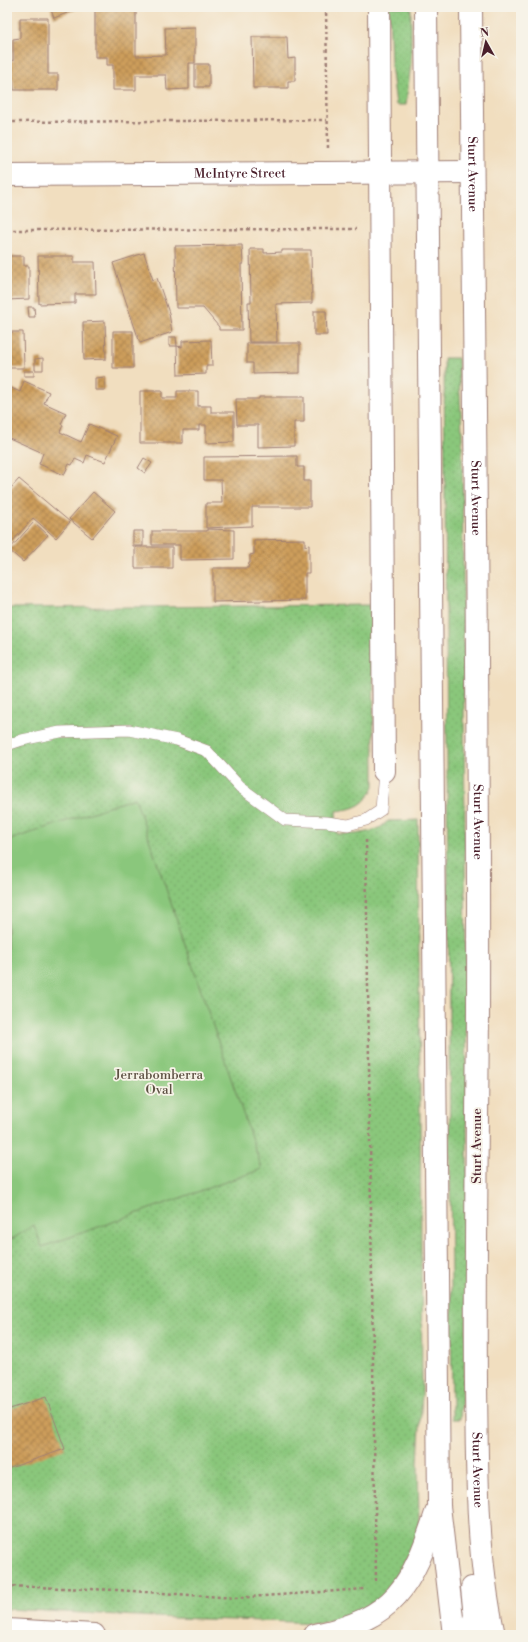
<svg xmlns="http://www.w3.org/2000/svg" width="528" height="1642" font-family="'Libre Bodoni',serif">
	<defs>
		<pattern id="grass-dots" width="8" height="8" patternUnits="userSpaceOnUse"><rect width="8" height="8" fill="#8ac77c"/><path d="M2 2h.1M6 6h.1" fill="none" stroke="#79aa6b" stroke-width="1.8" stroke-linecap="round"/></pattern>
		<pattern id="building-cross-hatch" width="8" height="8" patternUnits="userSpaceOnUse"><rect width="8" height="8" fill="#cd9e5c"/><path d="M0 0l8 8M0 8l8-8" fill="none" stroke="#a8804c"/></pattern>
	</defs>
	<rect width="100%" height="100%" fill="#f7f3e8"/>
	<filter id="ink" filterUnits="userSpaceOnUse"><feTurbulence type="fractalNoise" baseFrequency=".025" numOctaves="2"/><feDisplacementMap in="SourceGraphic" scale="8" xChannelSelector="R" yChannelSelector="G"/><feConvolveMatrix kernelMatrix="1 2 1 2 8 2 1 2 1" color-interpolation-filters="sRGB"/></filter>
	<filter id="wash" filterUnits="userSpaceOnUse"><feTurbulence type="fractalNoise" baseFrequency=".012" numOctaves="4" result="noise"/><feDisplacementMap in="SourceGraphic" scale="16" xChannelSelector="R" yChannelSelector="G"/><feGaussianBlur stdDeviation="0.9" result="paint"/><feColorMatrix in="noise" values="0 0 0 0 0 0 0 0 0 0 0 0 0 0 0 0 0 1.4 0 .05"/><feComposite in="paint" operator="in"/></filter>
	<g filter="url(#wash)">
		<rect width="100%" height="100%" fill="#f1debf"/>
		<path fill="url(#grass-dots)" stroke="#6a7354" d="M389,7H411V63L406,105H396L391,64Z
			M444,358H458L462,431L468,1257L466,1345L460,1419H452Z
			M373,605L374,786C366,805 355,809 336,811L337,834H356L371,831L381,827L388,821L418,820L422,1393L418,1462L419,1525V1531L406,1565L386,1593L356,1614L320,1623L174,1618L7,1609V608Z"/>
		<path fill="#8ac77c" stroke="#6a7354" d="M135,798L262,1169L42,1247L34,1225L14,1238L7,1240V841Z"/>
		<g id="blocks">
			<path fill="url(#building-cross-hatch)" d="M50,7H83L54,18Z
				M95,7L136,8V56L166,55L165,28L195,27V63H189V89L167,90L166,75H136V90H113V65H107V57H95Z
				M20,18H48V74H58V90H14L13,80H7V60L13,61V39L20,38Z
				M252,37H287L288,59L295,58V81H288V88H253Z
				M195,64H209V87H195Z
				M242,245L243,264H241L242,330H219V327L203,308H176L175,246Z
				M250,249H264V253L282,252V250H311L312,303L276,304L277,342H249L248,302H251Z
				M144,253L153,280L157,278L169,313L172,332L140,343L113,263Z
				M7,256H24V266H29V299L7,300Z
				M38,256H74V262H95L96,294H75V303L39,304Z
				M28,307H34L35,317H29Z
				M314,311H326L327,335H314Z
				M105,321L106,359L84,360L83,322Z
				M113,331H133V368H113Z
				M7,332H23L24,368H7Z
				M169,337H176L177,346H169Z
				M211,340L212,366H206V374L178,375L177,346L182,347V341Z
				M247,343H300V373L253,374V363H247Z
				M43,358V370H35V359Z
				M24,371H34V376H24Z
				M105,377V390H95V378Z
				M24,381L49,392L44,403L66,413L61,424L63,425L60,432L81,442L89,424L117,436L105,462L87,455L84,463L75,459L72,465L69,464L64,475L39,464L43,453L7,437V386L20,392Z
				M140,391H162V398H177V391H198V406H211V412H234V442L206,443V425H199V430H183V443H140Z
				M259,397H304V422H294V446L258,447V425H237L236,399H259Z
				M297,456V467H304V481H310V507H252V526L206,528V503H222L221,480H204V457Z
				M144,458L152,463L145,473L138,468Z
				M19,479L70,522L56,538L33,518L12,542L7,538V485L11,488Z
				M93,492L115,511L92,538L69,519Z
				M34,522L48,535L23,562L9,550Z
				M207,529L234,530V559L180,560V545H152V531H207Z
				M133,531H143V546H133Z
				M305,539V546L309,545V573H305V600L213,602V568H248L249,563H250V555L254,554V540Z
				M135,547H172V568H135Z
				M46,1397L65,1449L7,1469V1410Z"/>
		</g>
	</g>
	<g filter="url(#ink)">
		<use href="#blocks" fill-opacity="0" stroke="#9e7e75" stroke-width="1"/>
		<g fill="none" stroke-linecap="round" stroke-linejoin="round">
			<defs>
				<path id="lane" d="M7,745L22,740L60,732L129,730L177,740L207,751L240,787L285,820L327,822L348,825L366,820L381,810L384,771"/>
				<path id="street" d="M379,7L384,771"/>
				<g id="secondary">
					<path d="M426,7L439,1506L454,1635"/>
					<path id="s1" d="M471,7C474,343 479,678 478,1014C477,1137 475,1260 476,1382C477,1466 476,1553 494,1635"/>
					<path id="s2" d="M7,175L472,172"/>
					<path d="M7,1630L94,1635"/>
					<path d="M315,1635C395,1619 412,1586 436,1513"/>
					<path d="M469,1635L475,1616L472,1588"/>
				</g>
			</defs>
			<use href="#lane" stroke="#9e7e75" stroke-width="12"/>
			<use href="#street" stroke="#9e7e75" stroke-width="24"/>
			<use href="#secondary" stroke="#9e7e75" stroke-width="24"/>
			<path stroke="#9e7e75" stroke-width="2.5" stroke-dasharray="3 3" stroke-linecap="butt" d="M326,7L328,149
				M7,122L327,120
				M7,230L356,229
				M366,840L376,1581
				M7,1586L117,1590L235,1598L365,1589"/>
			<use href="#lane" stroke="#fff" stroke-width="11"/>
			<use href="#street" stroke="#fff" stroke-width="22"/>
			<use href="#secondary" stroke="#fff" stroke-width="22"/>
		</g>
	</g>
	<g text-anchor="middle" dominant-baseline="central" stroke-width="3.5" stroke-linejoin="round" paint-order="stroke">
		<g font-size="13" fill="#4a1f2b" stroke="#f7f3e8">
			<text stroke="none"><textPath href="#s2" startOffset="233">McIntyre Street</textPath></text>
			<text stroke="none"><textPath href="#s1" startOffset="167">Sturt Avenue</textPath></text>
			<text stroke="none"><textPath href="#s1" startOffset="491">Sturt Avenue</textPath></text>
			<text stroke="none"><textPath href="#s1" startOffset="815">Sturt Avenue</textPath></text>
			<text transform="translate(477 1146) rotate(-90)">Sturt Avenue</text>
			<text stroke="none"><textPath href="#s1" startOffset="1463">Sturt Avenue</textPath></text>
		</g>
		<g font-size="13" fill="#5d5143" stroke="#f7f3e8">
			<text x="159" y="1075">Jerrabomberra<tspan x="159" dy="15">Oval</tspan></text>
		</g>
	</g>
	<rect width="528" height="1642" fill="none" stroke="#f7f3e8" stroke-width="24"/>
	<g transform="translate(486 42) rotate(352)" stroke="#f7f3e8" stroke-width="3" paint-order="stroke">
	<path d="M0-3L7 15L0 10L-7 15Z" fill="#4a1f2b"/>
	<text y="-6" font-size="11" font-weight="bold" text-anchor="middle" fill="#4a1f2b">N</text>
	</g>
</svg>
